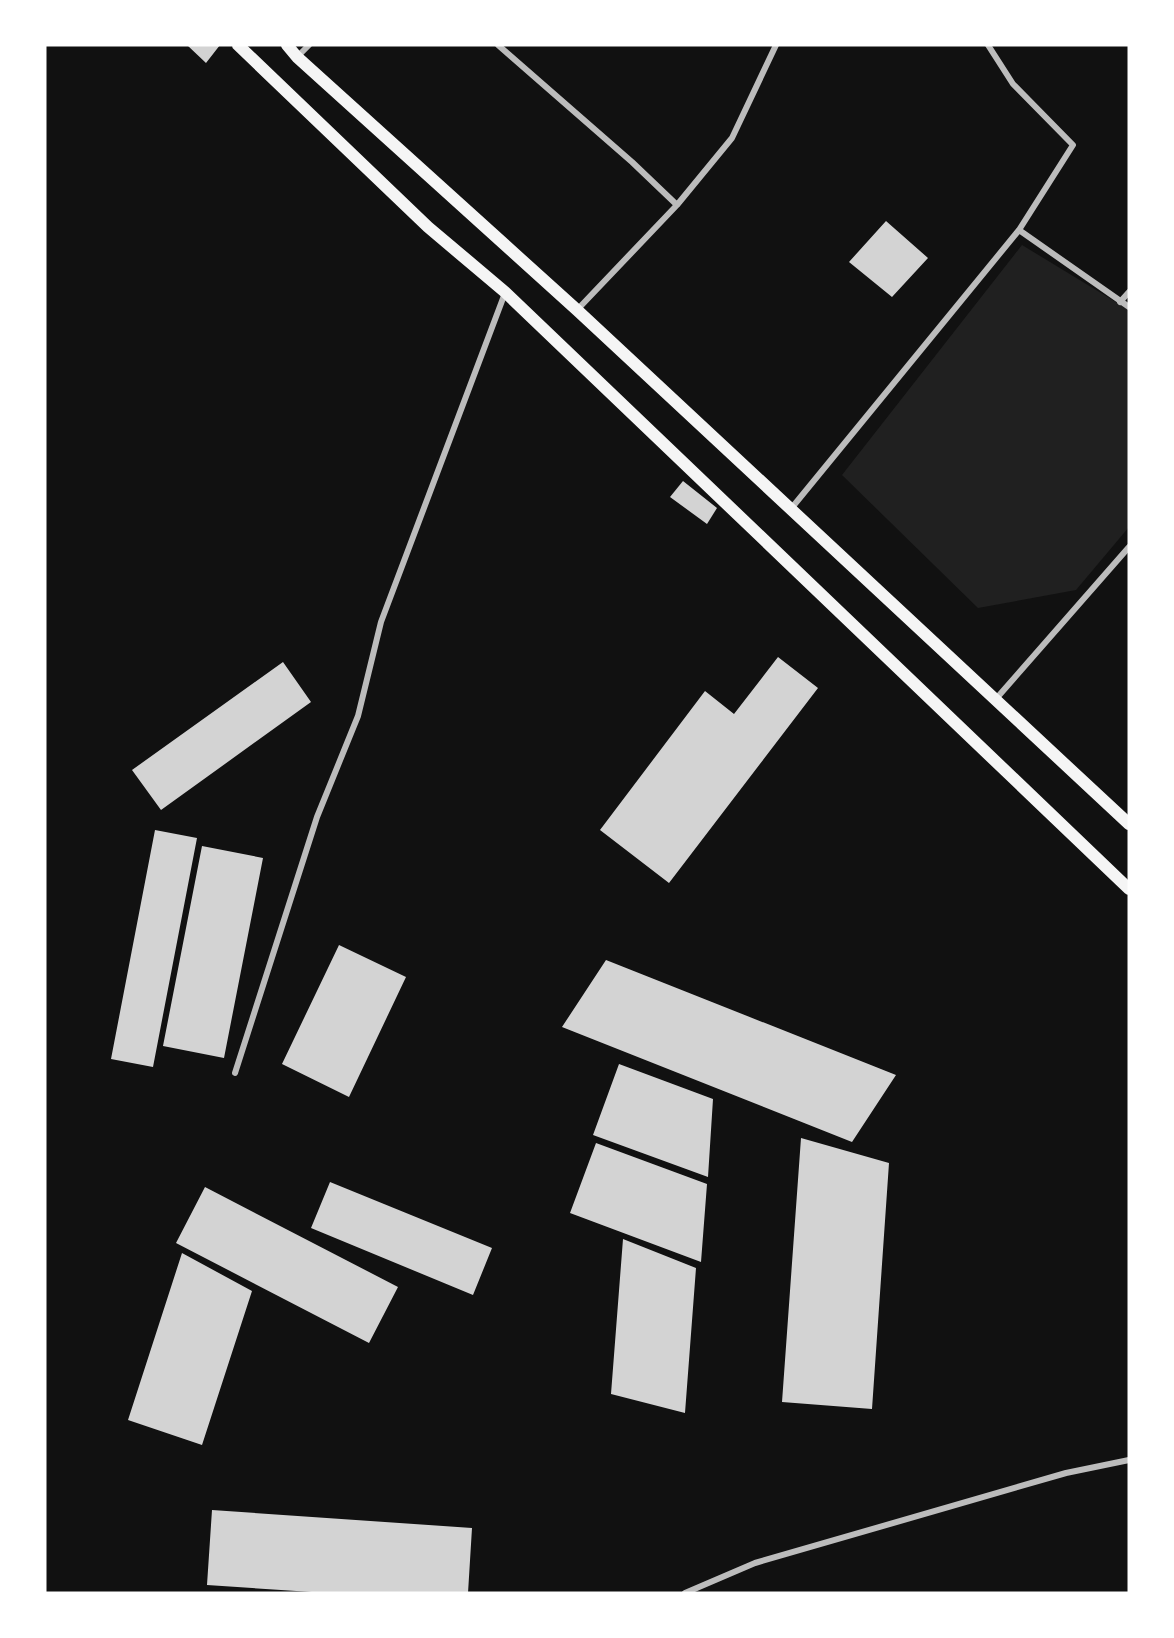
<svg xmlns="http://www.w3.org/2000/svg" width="1174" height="1638" font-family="'Fira Sans Condensed',sans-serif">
	<rect width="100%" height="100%" fill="#111"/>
	<path fill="#202020" d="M1022,245L1129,310V527L1076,590L978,608L842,475Z"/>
	<path fill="#d3d3d3" d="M187,45H220L206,63Z
		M886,221L928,258L892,297L849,262Z
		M683,481L717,508L707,524L670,497Z
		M778,657L818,688L669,883L600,830L705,691L734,714Z
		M283,662L311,702L161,810L132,770Z
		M155,830L197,838L153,1067L111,1059Z
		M202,846L263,858L224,1058L163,1046Z
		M339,945L406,977L349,1097L282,1064Z
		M606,960L896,1075L852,1142L562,1027Z
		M619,1064L713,1099L708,1177L593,1135Z
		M801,1138L889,1163L872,1409L782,1402Z
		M596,1143L707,1184L701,1262L570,1213Z
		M330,1182L492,1248L473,1295L311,1228Z
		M205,1187L398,1287L369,1343L176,1243Z
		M623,1239L696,1268L685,1413L611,1394Z
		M182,1253L252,1291L202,1445L128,1420Z
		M212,1510L472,1528L468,1593H327L207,1585Z"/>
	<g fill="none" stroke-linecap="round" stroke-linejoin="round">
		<path stroke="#bcbcbc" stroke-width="6" d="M498,45L632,162L677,205
			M297,57L309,45
			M1019,230L1129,307
			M1120,302L1129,292
			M577,310L677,205L732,138L776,45
			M790,510L1019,230L1073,145L1013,84L988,45
			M995,700L1129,547
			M235,1073L317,817L358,716L381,622L505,293
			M685,1593L755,1563L1066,1473L1129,1460"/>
		<path stroke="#f5f5f5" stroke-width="12" d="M238,45L428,227L505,292L1129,889
			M287,45L297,57L577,310L1129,824"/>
	</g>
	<rect width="1174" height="1638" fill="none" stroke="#ffffff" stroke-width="93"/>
</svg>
